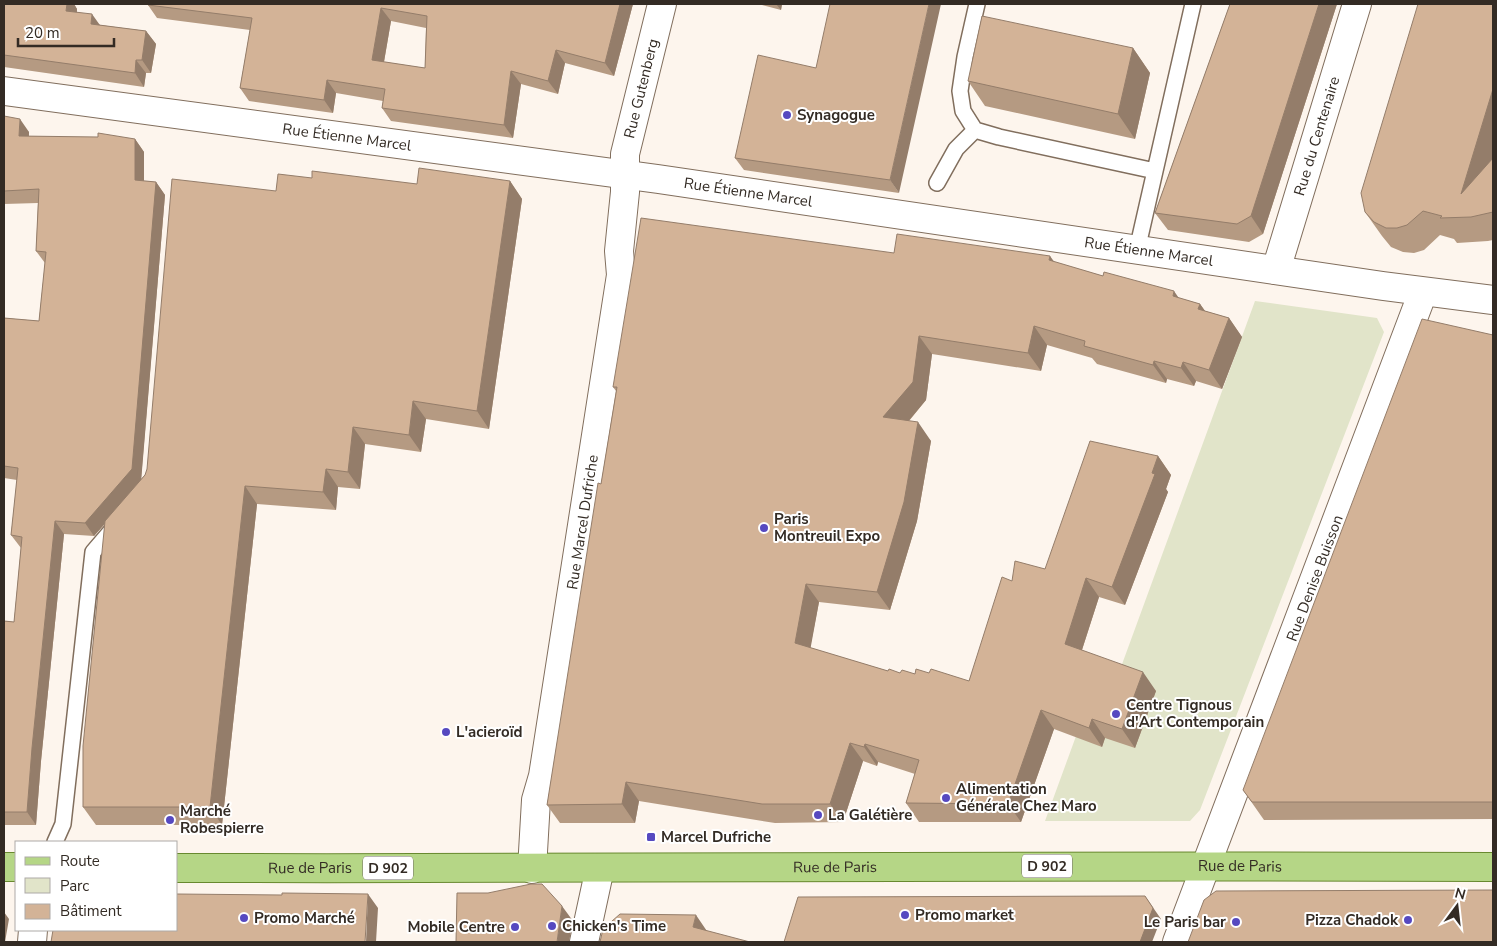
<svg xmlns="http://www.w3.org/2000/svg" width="1497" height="946" font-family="'Nunito Sans',sans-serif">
	<rect width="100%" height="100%" fill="#fdf5ed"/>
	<path fill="#e1e4c9" d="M1255,301L1377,318L1384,332L1200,810L1190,821H1045L1098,676L1121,667Z"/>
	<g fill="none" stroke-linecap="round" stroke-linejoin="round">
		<defs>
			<path id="lane" d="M977,4L965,57L960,91L963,111L975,130L999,137L1155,171
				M937,183L956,149L975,130
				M1137,250L1193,4
				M55,842L63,824L93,552L117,524"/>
			<g id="street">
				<path id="s1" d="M4,91L658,179L1383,286L1493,300"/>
				<path id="s2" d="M1276,270L1357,4"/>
				<path id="s3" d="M532,869L536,800L543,776L621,275L619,251L625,192V154L662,4"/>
				<path d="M32,942L33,930"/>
				<path d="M584,942L600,868"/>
				<path id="s4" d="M1177,942L1423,292"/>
			</g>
			<g id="primary">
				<path d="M4,867H16"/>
				<path id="s5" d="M176,868C615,869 1054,865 1493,867"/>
			</g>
		</defs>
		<use href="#lane" stroke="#816e5d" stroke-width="18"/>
		<use href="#street" stroke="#816e5d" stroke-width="30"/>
		<use href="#primary" stroke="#68892f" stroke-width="30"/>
		<use href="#lane" stroke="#fff" stroke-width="15"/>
		<use href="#street" stroke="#fff" stroke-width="28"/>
		<use href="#primary" stroke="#b5d686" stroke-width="28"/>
	</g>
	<path fill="#b59a82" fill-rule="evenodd" d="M4,4H74L77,9V12L100,25L146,31L156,44L151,73H146L144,87L4,67Z
		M633,4L614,76L565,63L558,94L521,84L513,138L391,121L382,108L383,101L336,93L333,113L249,101L240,88L250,30L157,18L148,5ZM391,21L426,28L425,68L384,62Z
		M758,4H782L781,10Z
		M1230,4H1337L1263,234L1249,242L1168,230L1155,213Z
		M1493,4V240L1488,241L1457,243L1454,239L1440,235L1424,250L1414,253L1403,252L1391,247L1382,236L1365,212Z
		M1133,48L1150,73L1135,139L985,106L968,81Z
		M816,68L899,193L744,170L735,158Z
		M4,116L29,132V136L135,139L144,152V181L156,182L165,195L141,479L145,475L276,191L312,178L417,184L510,181L522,199L489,429L426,419L421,452L365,444L360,489L338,487L336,510L257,504L222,825H96L83,807L105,524L94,536L64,534L41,761L36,825H4V621L14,622L21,548L11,535L17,480L4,478V318L39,321L45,263L36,251L38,203L4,204Z
		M894,253L1054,262L1200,304L1205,311L1229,318L1242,337L1222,389L1196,381L1194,386L1167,379L1166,383L1097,364L1092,358L1047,345L1041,371L932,354L926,400L909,421L931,441L917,521L890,610L819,602L810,648L888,671L900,673L915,674L929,673L969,681L1012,581L1045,569L1158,456L1171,475L1166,489L1168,492L1125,605L1099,597L1082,650L1156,691L1135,748L1105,738L1102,747L1054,729L1021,822H919L906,803L915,774L878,762L877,766L863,761L843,822L775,823L639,801L635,823H560L547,805L601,484L616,391L613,387Z
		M1493,335V819L1264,820L1243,790Z"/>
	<path fill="#947d6a" d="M67,4H74L77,9L76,24L66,11Z
		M620,4H633L614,76L605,63Z
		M776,4H782L781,10Z
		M929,4H941L899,193L890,180Z
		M1319,4H1337L1263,234L1251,216Z
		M381,8L391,21L382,73L372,60Z
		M92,14L102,28L91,24Z
		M146,31L156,44L151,73L142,60Z
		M1133,48L1150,73L1135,139L1118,114Z
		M556,50L565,63L558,94L548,81Z
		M136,60L146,73L144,87L135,73Z
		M511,71L521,84L513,138L504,125Z
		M327,80L336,93L333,113L324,100Z
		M1493,89V169L1461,194Z
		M20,119L29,132L28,149L19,136Z
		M135,139L144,152V193L135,180Z
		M510,181L522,199L489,429L477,411Z
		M156,182L165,195L141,482L94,536L85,523Z
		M1050,256L1063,274L1049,260Z
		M1174,291L1187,310L1173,296Z
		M1200,304L1213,322L1198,309Z
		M1229,318L1242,337L1222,389L1209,370Z
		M1034,326L1047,345L1041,371L1028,353Z
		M919,336L932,354L926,400L896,436L883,417Z
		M1154,361L1167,379L1166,383L1153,365Z
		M1183,362L1196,381L1194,386L1181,368Z
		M413,401L426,419L421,452L409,435Z
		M918,422L931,441L917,521L890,610L877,592Z
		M353,427L365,444L360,489L348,472Z
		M1158,456L1171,475L1166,489L1168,492L1125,605L1112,587Z
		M326,469L338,487L336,510L323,492Z
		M245,486L257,504L222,825L210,807Z
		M55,521L64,534L41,761L36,825L27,812L32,748Z
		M1086,578L1099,597L1078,662L1065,644Z
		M806,584L819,602L808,662L795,643Z
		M1143,672L1156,691L1135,748L1122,729Z
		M1041,710L1054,729L1021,822L1008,804Z
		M1092,719L1105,738L1102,747L1089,728Z
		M850,743L863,761L843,822L830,804Z
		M865,744L878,762L877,766L864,747Z
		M626,782L639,801L635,823L622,804Z
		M368,894L378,908L376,942H366Z
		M1145,896L1161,919L1152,942H1140Z
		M562,906L573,921L569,942H557Z
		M4,912L9,919L5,942H4Z
		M696,915L713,940L693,927Z"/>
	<path fill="#d3b397" stroke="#947d6a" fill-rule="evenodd" d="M4,4H67L66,11L92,14L91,24L146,31L142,60H136L135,73L4,55Z
		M148,4H620L605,63L556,50L548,81L511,71L504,125L382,108L385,89L327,80L324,100L240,88L252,18L148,5ZM381,8L427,16L425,68L372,60Z
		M830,4H929L890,180L735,158L758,55L816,68Z
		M1230,4H1319L1251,216L1237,224L1155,213Z
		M1418,4H1493V89L1461,194L1493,158V212L1471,217L1440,218L1442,216L1423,211L1407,225L1397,228H1386L1374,222L1365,212L1361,193Z
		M982,16L1133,48L1118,114L968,81Z
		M4,116L20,119L19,136L98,137V133L135,139V180L156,182L132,469L85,523L55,521L32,748L27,812H4V621L14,622L22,537L11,535L18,468L4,466V318L39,321L46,252L36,251L39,189L4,191Z
		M419,168L510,181L477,411L413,401L409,435L353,427L348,472L326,469L323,492L245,486L210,807H83V746L105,521L145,475L147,469L172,179L276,191L278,174L312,178V171L417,184Z
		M641,218L894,253L897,234L1050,256L1049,260L1103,276L1104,272L1174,291L1173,296L1200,304L1198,309L1229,318L1209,370L1183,362L1181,368L1154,361L1153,365L1084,346L1085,341L1034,326L1028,353L919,336L913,382L883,417L918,422L904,502L877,592L806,584L795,643L888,671L889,669L900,673L902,670L915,674L916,669L929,673L931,669L969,681L1002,577L1012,581L1015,561L1045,569L1090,441L1158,456L1152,473L1155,474L1112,587L1086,578L1065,644L1143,672L1122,729L1092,719L1089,728L1041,710L1008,804L906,803L919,760L865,744L864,747L850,743L830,804H762L626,782L622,804L547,805L598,483L601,484L617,387H613Z
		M1422,319L1493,335V802H1252L1243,790Z
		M531,884H542L562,906L557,942H456L457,893H488Z
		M1493,890V942H1188L1204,900L1216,891Z
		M282,893L368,894L365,942H397H51L53,930H176V894L282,895Z
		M1145,896L1153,908L1140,942H784L798,897Z
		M620,914L696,915L693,927L750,942H600L603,929Z"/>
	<g fill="#5649c0" stroke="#fff" stroke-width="2">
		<circle cx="787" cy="115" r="5"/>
		<circle cx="764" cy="528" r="5"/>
		<circle cx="1116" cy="714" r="5"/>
		<circle cx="446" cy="732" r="5"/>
		<circle cx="946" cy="798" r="5"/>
		<circle cx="818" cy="815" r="5"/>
		<circle cx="170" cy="820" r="5"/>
		<rect x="646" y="832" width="10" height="10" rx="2.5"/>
		<circle cx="905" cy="915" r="5"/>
		<circle cx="244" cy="918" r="5"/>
		<circle cx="1408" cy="920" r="5"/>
		<circle cx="1236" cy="922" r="5"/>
		<circle cx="552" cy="926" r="5"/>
		<circle cx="515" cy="927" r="5"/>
	</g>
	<g text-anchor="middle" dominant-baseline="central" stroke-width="4" stroke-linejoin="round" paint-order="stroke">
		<g fill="#fff" stroke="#706b66" stroke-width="1">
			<rect x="1022" y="854.5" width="50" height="23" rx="4"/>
			<rect x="363" y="856.5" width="50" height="23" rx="4"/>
		</g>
		<g font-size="14" font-weight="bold" fill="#332b24">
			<text x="1047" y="866">D 902</text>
			<text x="388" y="868">D 902</text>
		</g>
		<g font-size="15" fill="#332b24" stroke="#fff">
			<text stroke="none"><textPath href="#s3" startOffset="790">Rue Gutenberg</textPath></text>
			<text stroke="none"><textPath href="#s1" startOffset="346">Rue Étienne Marcel</textPath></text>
			<text stroke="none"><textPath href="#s2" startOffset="140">Rue du Centenaire</textPath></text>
			<text stroke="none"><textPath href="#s1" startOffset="751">Rue Étienne Marcel</textPath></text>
			<text stroke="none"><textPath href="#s1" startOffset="1156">Rue Étienne Marcel</textPath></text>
			<text stroke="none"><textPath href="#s3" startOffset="351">Rue Marcel Dufriche</textPath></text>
			<text stroke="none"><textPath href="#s4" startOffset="389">Rue Denise Buisson</textPath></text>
			<text stroke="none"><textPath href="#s5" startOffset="1064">Rue de Paris</textPath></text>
			<text stroke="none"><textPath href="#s5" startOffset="659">Rue de Paris</textPath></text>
			<text stroke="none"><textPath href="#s5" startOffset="134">Rue de Paris</textPath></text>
		</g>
		<g font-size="15" font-weight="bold" fill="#332b24" stroke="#fff" text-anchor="start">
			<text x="797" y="115">Synagogue</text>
			<text x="774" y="519">Paris<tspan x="774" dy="17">Montreuil Expo</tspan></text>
			<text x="1126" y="705">Centre Tignous<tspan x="1126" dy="17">d'Art Contemporain</tspan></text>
			<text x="456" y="732">L'acieroïd</text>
			<text x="956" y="789">Alimentation<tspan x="956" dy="17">Générale Chez Maro</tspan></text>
			<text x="180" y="811">Marché<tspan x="180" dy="17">Robespierre</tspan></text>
			<text x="828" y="815">La Galétière</text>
			<text x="661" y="837">Marcel Dufriche</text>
			<text x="915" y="915">Promo market</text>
			<text x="254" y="918">Promo Marché</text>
			<text x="1398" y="920" text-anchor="end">Pizza Chadok</text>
			<text x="1226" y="922" text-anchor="end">Le Paris bar</text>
			<text x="562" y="926">Chicken's Time</text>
			<text x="505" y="927" text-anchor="end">Mobile Centre</text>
		</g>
	</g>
	<rect width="1497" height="946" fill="none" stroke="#332b24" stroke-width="10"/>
	<rect x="15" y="841" width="162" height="90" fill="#ffffff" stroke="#adaaa7"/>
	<rect x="25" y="857" width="25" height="8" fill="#b5d686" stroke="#adaaa7"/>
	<text x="60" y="866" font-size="15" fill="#332b24">Route</text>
	<rect x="25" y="878" width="25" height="15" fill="#e1e4c9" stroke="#adaaa7"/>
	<text x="60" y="891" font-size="15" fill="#332b24">Parc</text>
	<rect x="25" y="904" width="25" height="15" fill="#d3b397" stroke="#adaaa7"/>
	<text x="60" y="916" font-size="15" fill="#332b24">Bâtiment</text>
	<g transform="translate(1457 906) rotate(15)" stroke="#ffffff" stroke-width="4" paint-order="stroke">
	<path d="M0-4L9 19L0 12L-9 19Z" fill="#332b24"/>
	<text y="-8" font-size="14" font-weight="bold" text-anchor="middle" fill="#332b24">N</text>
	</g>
	<path d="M18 38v8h96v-8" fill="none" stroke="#332b24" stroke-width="2.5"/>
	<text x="25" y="38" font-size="15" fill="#332b24" stroke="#ffffff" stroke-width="4" paint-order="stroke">20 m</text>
</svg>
